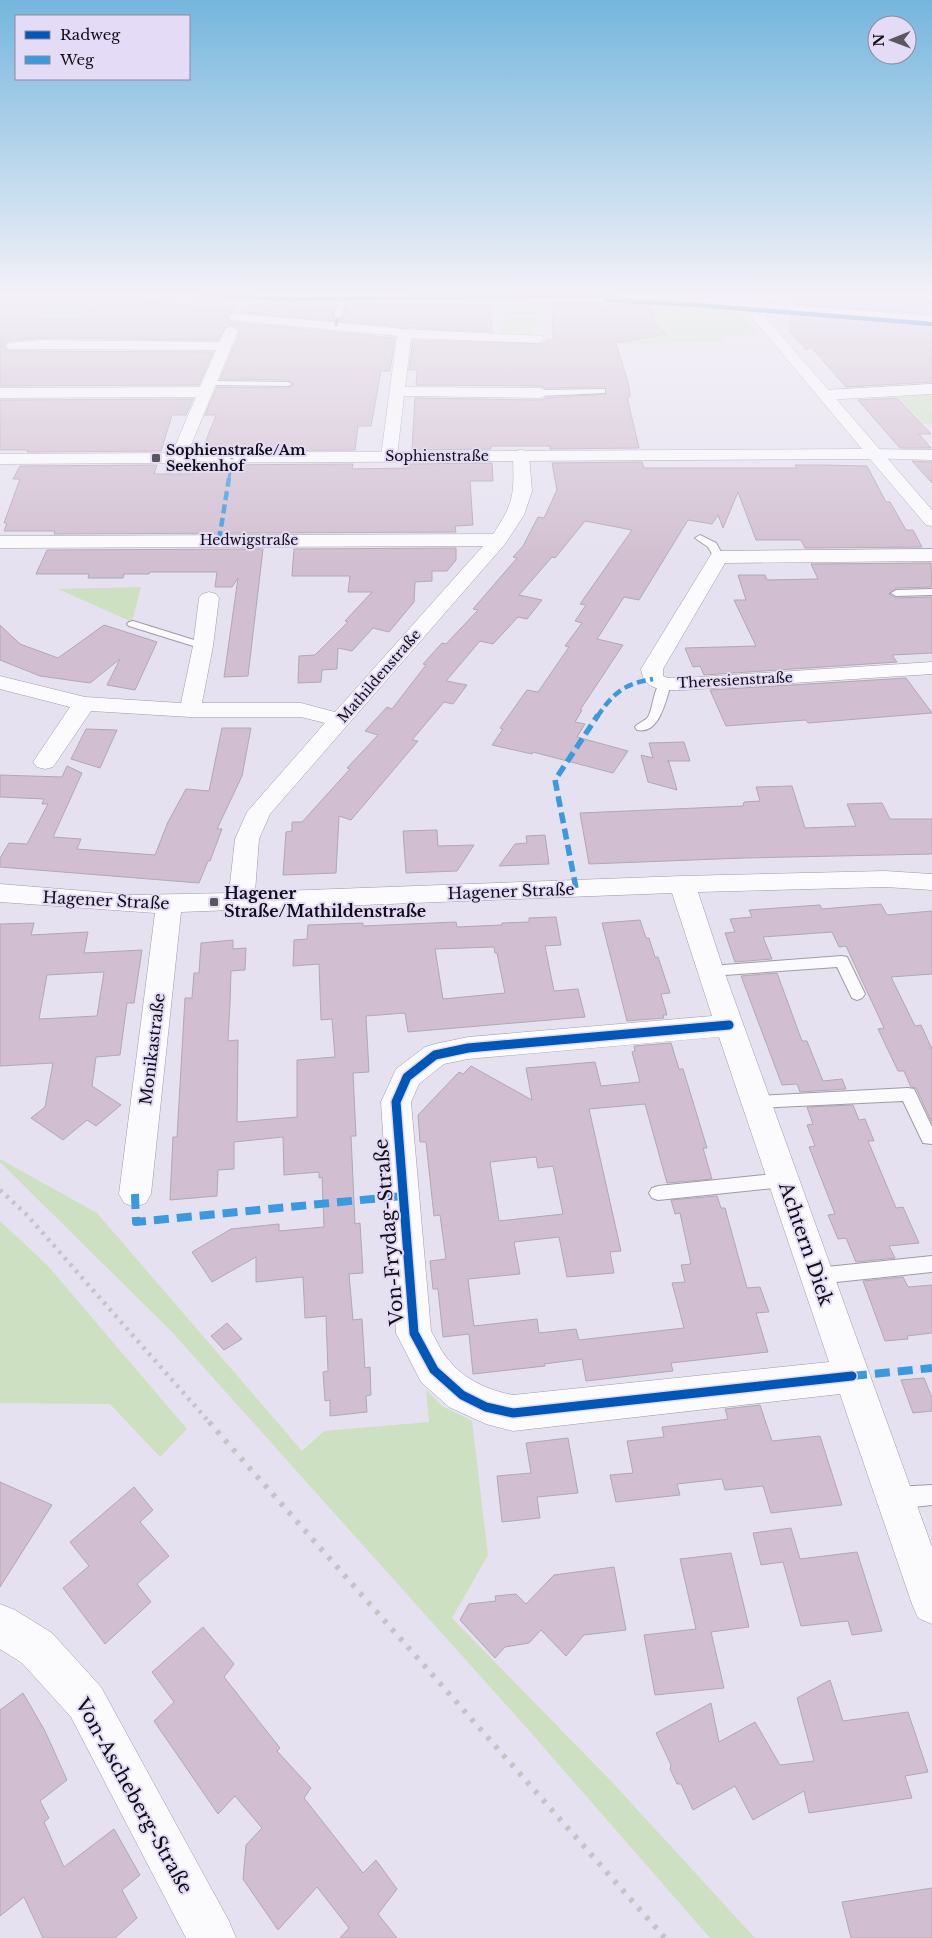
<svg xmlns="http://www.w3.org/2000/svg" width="932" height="1938" font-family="'Libre Baskerville',serif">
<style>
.commercial{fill:#d5d1e3}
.green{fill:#cde0c1}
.building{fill:#d1bed0;stroke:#b0a9b2;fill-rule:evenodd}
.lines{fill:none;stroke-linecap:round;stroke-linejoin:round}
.service-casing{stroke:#9f9ba6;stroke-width:2}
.minor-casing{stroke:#9f9ba6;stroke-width:1}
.tertiary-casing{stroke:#9f9ba6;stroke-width:1}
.secondary-casing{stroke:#9f9ba6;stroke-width:1}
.service{fill:#fbfafd;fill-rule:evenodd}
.minor{fill:#fbfafd;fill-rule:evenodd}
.tertiary{fill:#fbfafd;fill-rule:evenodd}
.secondary{fill:#fbfafd;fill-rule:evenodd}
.rail-far1{stroke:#c5c3c7;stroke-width:4.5;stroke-dasharray:3 5.5;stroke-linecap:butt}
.rail{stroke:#c5c3c7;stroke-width:5.5;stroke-dasharray:4 8;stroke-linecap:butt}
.quiet-far3{stroke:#3a99df;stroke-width:3;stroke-dasharray:7 3;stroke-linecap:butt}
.quiet-far2{stroke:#3a99df;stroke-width:4.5;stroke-dasharray:9 4.5;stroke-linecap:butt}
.quiet-far1{stroke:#3a99df;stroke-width:5.5;stroke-dasharray:11 5.5;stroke-linecap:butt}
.quiet{stroke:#3a99df;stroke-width:8;stroke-dasharray:15 8;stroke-linecap:butt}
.cycleway-far1-casing{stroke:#e4dbf6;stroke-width:6}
.cycleway-casing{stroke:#e4dbf6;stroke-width:12}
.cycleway-far1{stroke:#0057b8;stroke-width:4.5}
.cycleway{stroke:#0057b8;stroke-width:9}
.poi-dot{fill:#5b5762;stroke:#e4dbf6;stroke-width:2}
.labels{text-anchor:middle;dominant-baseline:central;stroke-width:4;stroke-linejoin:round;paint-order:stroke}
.far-poi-label{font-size:14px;font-weight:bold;fill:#100d16;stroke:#e4dbf6;text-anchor:start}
.far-street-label{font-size:14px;fill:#100d16;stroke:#e4dbf6}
.street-label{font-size:16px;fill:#100d16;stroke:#e4dbf6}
.poi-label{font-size:16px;font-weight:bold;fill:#100d16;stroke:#e4dbf6;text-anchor:start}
.near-street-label{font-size:19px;fill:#100d16;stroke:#e4dbf6}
</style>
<rect width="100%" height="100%" fill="#e6e1f0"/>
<path class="commercial" d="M56 295H108L238 303 221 342H138L144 329 32 322Z
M250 303 310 305 467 303 461 334 244 315Z"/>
<path class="green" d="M506 304H543L541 315H505Z
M656 304 739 311 760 335 722 337 725 341 620 345 618 337 622 320 656 322Z
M505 318H537L533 334 500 332Z
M932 392V424H923L896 395Z
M141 587 132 622 58 589Z
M0 1159 97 1213 302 1451 324 1431 429 1422 426 1390 442 1406 472 1421 488 1555 452 1618 611 1781 755 1938H710L525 1726 171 1331 0 1162Z
M0 1221 48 1266 187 1429 160 1457 110 1404 0 1403Z"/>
<path class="building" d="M795 295H932V314L794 304Z
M0 296 54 297 35 319H83L110 297 158 302 155 305 235 311 231 312 227 316 231 322 395 338 390 371H381L371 426H358L355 450 202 451 216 415H205L217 387 288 388 294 385 288 380 220 379 240 332 239 329 232 325 226 326 218 340 42 338 8 341 4 345 8 351 213 352 199 385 0 386Z
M552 303H595L605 307 623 304 650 305 651 312H654V322L666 334 616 343 629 386 630 397H627L639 448 550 449V446H491V449L412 450 415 398 540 400 546 398 606 394 605 387 545 388 540 386 416 385 417 370H409L413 340 542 344 545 343 546 339H553Z
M414 306H490L492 332 404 327 243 312 263 313 265 308 275 307H334L332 317 339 320 344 316 346 307H414Z
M792 315 932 326V382L846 387 811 347 806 350 790 332Z
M897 398 931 434H919L931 448H900L858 400Z
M193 399 186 415H172L161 451 27 452 28 450H0V400Z
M912 461 932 462V483Z
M642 462 644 468H797L795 465H822L867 466 886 502H890L906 530H913L922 547 805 548 801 540H756L738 492 723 528 718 515 712 524 688 520 639 600 624 597 597 639 623 645 580 710H582L575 722 585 724 577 737 628 751 613 773 533 752 532 754 492 745 503 729 500 728 527 690 538 692 569 647 565 646 582 623 575 621 586 605 580 604 632 530 585 521 555 558 552 557 519 595 542 600 527 619 518 617 493 644 480 641 446 681 467 685 453 704 444 702 412 740 418 741 351 820 339 816 336 873 283 875 286 832 292 831V822H302L350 769 347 768 378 735 365 731 387 707 392 709 426 665 423 664 442 643 446 644 478 610 473 609 517 558 513 557 523 546 538 517 544 518 557 490 552 463Z
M492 463 493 481H470L473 525 455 526 456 532 54 534 55 531H4L7 523H4L20 479H13L20 466 157 465 154 474H193L197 465 353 464 352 469 410 468V464Z
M456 548V560L447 571H432V581L415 582 414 602 389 632 373 628 352 651 338 648 337 669 322 670 321 682 298 683 299 656 315 655 348 622 345 621 372 592H348L350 576H292L294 549Z
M263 549 248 676 224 677 238 578 232 587H215L217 572H150L149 574H124L123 578H88L89 574H36L47 550Z
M931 563 932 587 896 588 889 594 896 598 932 597V653L892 655 897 662 704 675 700 666 693 667 685 648 756 646 734 600H746L738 575H765L767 580 818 579 811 564Z
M0 625 20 644 58 658 104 625 157 642 135 690 107 685 120 659 90 683 40 676 0 660Z
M906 678 932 713 808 723 806 720 726 726 710 690Z
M222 728H251L242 776 217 829H222L210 861H208L199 883 0 867V858L9 843 27 844 48 804H42L44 799 0 797V775L62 777 67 766 82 773 53 837 81 839 77 849 155 855 168 822 186 789 209 791Z
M86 729 117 730 100 768 71 759Z
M684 742 690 761H667L669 762 677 790 648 782 641 755 653 758 649 743Z
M792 786 805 828 856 826 847 804 882 803 890 819H932V854L744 858 589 864 580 813 743 806 744 802 760 801 756 787Z
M437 830 438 846 474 845 457 871 406 873 403 831Z
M545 835 549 864 499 866 515 844 527 843 526 836Z
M881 904 887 915 932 911V974L891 977 915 1026 921 1025 932 1049V1123L916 1088 911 1087 904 1071H898L878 1029 884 1028 846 946 839 947 832 932 763 937 772 959 735 962 725 933 735 932 730 919 752 917 749 910 820 905 822 909Z
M556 917 561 945 545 946 554 991 578 989 585 1017 408 1032 405 1013 366 1016 369 1072 353 1073 356 1136H351L355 1224 360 1223 363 1273 349 1274 353 1320 362 1319 365 1368 370 1367 371 1395 366 1396 367 1412 330 1416V1400L325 1401 323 1372 328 1371 326 1316 305 1318 303 1277 256 1282V1257L212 1282 192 1252 231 1229 279 1224V1231L324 1227 322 1177 319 1178V1172L284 1175 283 1137 234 1142V1169L218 1170 217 1196 170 1200 173 1137H177L185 998H192L194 973H199L201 943 233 940V949L246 948 245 970 231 971 230 1003 228 1041 238 1040 237 1122 297 1117V1060L335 1057 332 1019 321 1020 319 964 293 966 294 940 307 939 308 925 363 923V926L456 922 457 927 502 925V923L529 922V918ZM494 947 495 953H497L505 993 443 999 435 949Z
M640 920 646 938H649L655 957H658L670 993 661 994 667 1015H663L664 1018 627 1021 602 923Z
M34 923 31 935 88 932 84 953 142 950 134 1003H127L120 1055 96 1057 92 1086 121 1105 96 1126 87 1120 63 1140 31 1118 45 1107 53 1063 0 1066V924ZM104 972 97 1016 39 1019 47 975Z
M777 973 802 1041H807L823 1081 842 1079 846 1089 800 1092 797 1084 782 1085 741 976Z
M671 1043 679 1069H683L707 1148H703L712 1179 667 1183 645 1104 589 1109 621 1251 610 1252 614 1273 567 1277 559 1237 514 1242 520 1274 468 1279 474 1326 537 1319 539 1333 576 1329 579 1340 684 1328 672 1283 685 1282 681 1265 691 1264 680 1213 675 1214 671 1200 717 1196 721 1208H725L747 1288 760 1287 769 1312 756 1313 768 1352 671 1363 673 1371 586 1381 582 1359 544 1364 545 1366 473 1374 469 1334 443 1337 438 1289H433L430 1261 446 1259 440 1215 434 1216 426 1142H420L418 1115 459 1072 463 1074 471 1066 532 1100 526 1068 595 1062 601 1086 640 1082 632 1052 635 1051 634 1046ZM536 1157 538 1168 553 1166 563 1214 499 1221 490 1162Z
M853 1105 859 1120 865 1119 874 1141H868L896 1208 903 1207 919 1243 889 1246 895 1258 856 1262 846 1238 838 1239 828 1215 835 1214 809 1147 815 1146 807 1125 813 1124 807 1107Z
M903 1277 908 1287 932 1285V1333L907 1336 908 1339 885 1341 863 1281Z
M227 1323 242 1339 224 1350 211 1336Z
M924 1378 932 1398V1411L913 1413 901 1380Z
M760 1405 772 1441 820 1436 842 1505 771 1513 763 1486 725 1490 722 1479 677 1484 680 1495 616 1502 610 1475 633 1473 627 1441 664 1437 662 1427 722 1420 728 1419 725 1409Z
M568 1438 578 1493 537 1497 540 1518 502 1522 497 1476 531 1473 526 1443Z
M0 1482 52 1505 0 1587Z
M134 1487 153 1510 140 1522 169 1556 137 1584 151 1602 105 1644 63 1588 89 1566 70 1542Z
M791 1528 800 1559 857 1552 882 1631 852 1635 848 1621 801 1626 783 1562 761 1565 753 1533Z
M731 1553 749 1627 711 1632 724 1688 655 1695 644 1635 696 1629 680 1559Z
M614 1567 626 1630 584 1635 566 1656 541 1630 529 1643 505 1647 495 1658 460 1620 469 1604 496 1601 495 1596 516 1594 526 1604 554 1575Z
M203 1627 234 1664 224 1677 280 1748 277 1751 311 1788 304 1798 363 1873 376 1860 397 1889 378 1914 397 1938H340L349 1928 317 1887 278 1930 243 1879 246 1845 262 1828 235 1796 218 1814 154 1721 174 1702 152 1672Z
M830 1680 843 1721 908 1712 928 1772 905 1776 912 1798 809 1813 804 1791 753 1820 735 1786 693 1810 681 1784H677L670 1769 671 1765 656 1733 711 1703 719 1742 755 1722 780 1765 814 1761 797 1698Z
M23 1693 45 1731 67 1780 40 1801 49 1818 44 1822 64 1867 114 1829 140 1875 122 1890 137 1918 115 1938H43L24 1897 0 1916V1710Z
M932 1888V1938H851L842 1902Z"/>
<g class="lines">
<g class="service-casing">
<path id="service" d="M339 296 346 298 342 316 338 318 334 316Z
M207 381 288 382 292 384 288 386 210 385H207Z
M602 389H605V393L540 396 536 393 540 390Z
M700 535 716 543 724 557 723 559H715L708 547 695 538Z
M932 589V595L896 596 891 593 896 590Z
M133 621 207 644 209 646 203 649 129 626 127 624 129 622Z
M665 680 671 684C666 699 660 735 637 730L635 727C638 723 645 721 648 717 654 707 653 684 665 680Z
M842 956 847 957 849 961 865 994 862 998 857 1000 852 998 837 967 710 976 705 975 702 971 705 967 710 966Z
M908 1088 914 1089 932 1127V1144L923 1143 903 1101 756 1108 750 1107 748 1102 750 1097 756 1096Z
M784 1173 790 1175 793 1180 790 1185 784 1187 658 1200 652 1198 649 1193 652 1188 658 1186Z
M932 1256V1272L817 1284 810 1282 808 1276 810 1270 817 1268Z
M932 1485V1505L895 1509 888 1505 884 1498 888 1491 895 1487Z"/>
</g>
<g class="minor-casing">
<path id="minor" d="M236 313 404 329 542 336 544 339 542 342 537 343 411 338 405 387 540 388 545 390 548 393 545 396 540 398 404 396 397 456 395 460H383L381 456 397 336 231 320 229 317 231 314Z
M231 327 238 331 184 462H172L170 458 196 397 0 398V388L200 387 216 350 8 349 6 346 8 343 42 340 219 342 226 328Z
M932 384V394L825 400 820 398 817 395 820 392 825 390Z
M874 449 932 450V460L868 458 866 454 868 450Z
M521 450 527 451 529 455 532 491 524 515 505 544 270 814 259 839 255 892 682 876 885 871 932 874V890L885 887 698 892 724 971 932 1547V1624L918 1618 912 1604 840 1394 513 1431 486 1424 449 1407 421 1382 396 1333 381 1102 396 1069 425 1047 435 1044 468 1037 712 1016 672 893 181 912 151 1194 146 1203 135 1207 124 1203 119 1194 155 913 0 902V884L134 895 229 893 235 839 247 812 325 723 301 717H190L91 711 53 767 45 769 37 767 33 762 70 707 0 689V676L85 697 181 703 193 646 199 598 202 594 209 592 216 594 219 598 213 646 202 703H301L335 712 483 546 0 548V536L493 534C515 502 514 493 513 455L515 451ZM719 1037 829 1362 513 1395C487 1390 463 1379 447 1358 440 1350 436 1339 431 1331L411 1102 419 1084 444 1064 468 1059Z
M932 549V561L725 563 663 669V676L668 678H684L932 662V674L684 690C665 690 644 692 641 669L712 553 719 551Z
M0 1604 15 1610 52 1633 101 1687 229 1921 236 1938H186L71 1717 22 1663 0 1649Z"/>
</g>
<g class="tertiary-casing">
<path id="tertiary" d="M760 303 767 307 766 317 769 321 932 510V526L926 525 870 459 0 464V454L862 449 754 320 752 317 753 307Z"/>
</g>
<g class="secondary-casing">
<path id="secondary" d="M191 295H675L709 297 708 295H728L760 303 932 316V324L760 311 738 305 733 307 628 299 622 295 615 299 571 301 292 303 198 299Z"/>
</g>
<use href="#service" class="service"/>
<use href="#minor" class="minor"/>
<use href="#tertiary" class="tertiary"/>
<use href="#secondary" class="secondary"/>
<path class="rail-far1" d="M0 1190 26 1214 210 1423"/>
<path class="rail" d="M209 1422 665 1938"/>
<path class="quiet-far3" d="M336 326 338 316
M229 479 232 458"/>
<path class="quiet-far2" d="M219 540 229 478
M597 717C614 692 624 684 653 679"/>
<path class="quiet-far1" d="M576 888 555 780 598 715"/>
<path class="quiet" d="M135 1194 136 1222 402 1196
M852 1376 932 1368"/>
<g class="cycleway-far1-casing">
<path id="cycleway-far1" d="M198 295 292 299 615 295
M606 300 697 305 932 324"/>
</g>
<g class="cycleway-casing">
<path id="cycleway" d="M729 1025 468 1048 435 1055 407 1077 396 1102 414 1333 434 1370 462 1395 486 1407 513 1413 852 1376"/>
</g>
<use href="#cycleway-far1" class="cycleway-far1"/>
<use href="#cycleway" class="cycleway"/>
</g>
<linearGradient id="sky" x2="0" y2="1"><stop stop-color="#75b6dd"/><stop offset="0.52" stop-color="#f4f2f8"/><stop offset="1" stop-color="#f4f2f8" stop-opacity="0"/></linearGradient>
<rect width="932" height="566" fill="url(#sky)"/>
<g class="poi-dot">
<rect x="151" y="453" width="10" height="10" rx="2.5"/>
<rect x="209" y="897" width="10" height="10" rx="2.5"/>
</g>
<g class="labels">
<g class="far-poi-label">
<text x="166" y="450">Sophienstraße/Am<tspan x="166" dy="16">Seekenhof</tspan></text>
</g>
<g class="far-street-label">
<text x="437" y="456">Sophienstraße</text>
<text x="249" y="540">Hedwigstraße</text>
<text transform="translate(379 676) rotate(-49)">Mathildenstraße</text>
<text transform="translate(735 680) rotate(-3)">Theresienstraße</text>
</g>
<g class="street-label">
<text transform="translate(511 891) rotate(-2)">Hagener Straße</text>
<text transform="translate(106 900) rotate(3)">Hagener Straße</text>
<text transform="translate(152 1049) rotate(-83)">Monikastraße</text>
</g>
<g class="poi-label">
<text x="224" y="893">Hagener<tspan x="224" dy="18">Straße/Mathildenstraße</tspan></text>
</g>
<g class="near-street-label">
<text transform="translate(389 1232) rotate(-95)">Von-Frydag-Straße</text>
<text transform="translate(806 1244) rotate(71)">Achtern Diek</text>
<text transform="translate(134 1796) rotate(61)">Von-Ascheberg-Straße</text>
</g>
</g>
<rect x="15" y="15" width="175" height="65" fill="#e4dbf6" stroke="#8f899c"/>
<rect x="25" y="31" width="25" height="8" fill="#0057b8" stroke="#8f899c"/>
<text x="60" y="40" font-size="15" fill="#100d16">Radweg</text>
<rect x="25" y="56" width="25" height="8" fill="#3a99df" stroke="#8f899c"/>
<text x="60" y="65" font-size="15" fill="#100d16">Weg</text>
<g transform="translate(892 40) rotate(269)"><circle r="24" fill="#e4dbf6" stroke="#8f899c"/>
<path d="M0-4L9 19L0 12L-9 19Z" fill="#5b5762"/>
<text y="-8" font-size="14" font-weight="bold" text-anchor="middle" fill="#100d16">N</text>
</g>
</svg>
